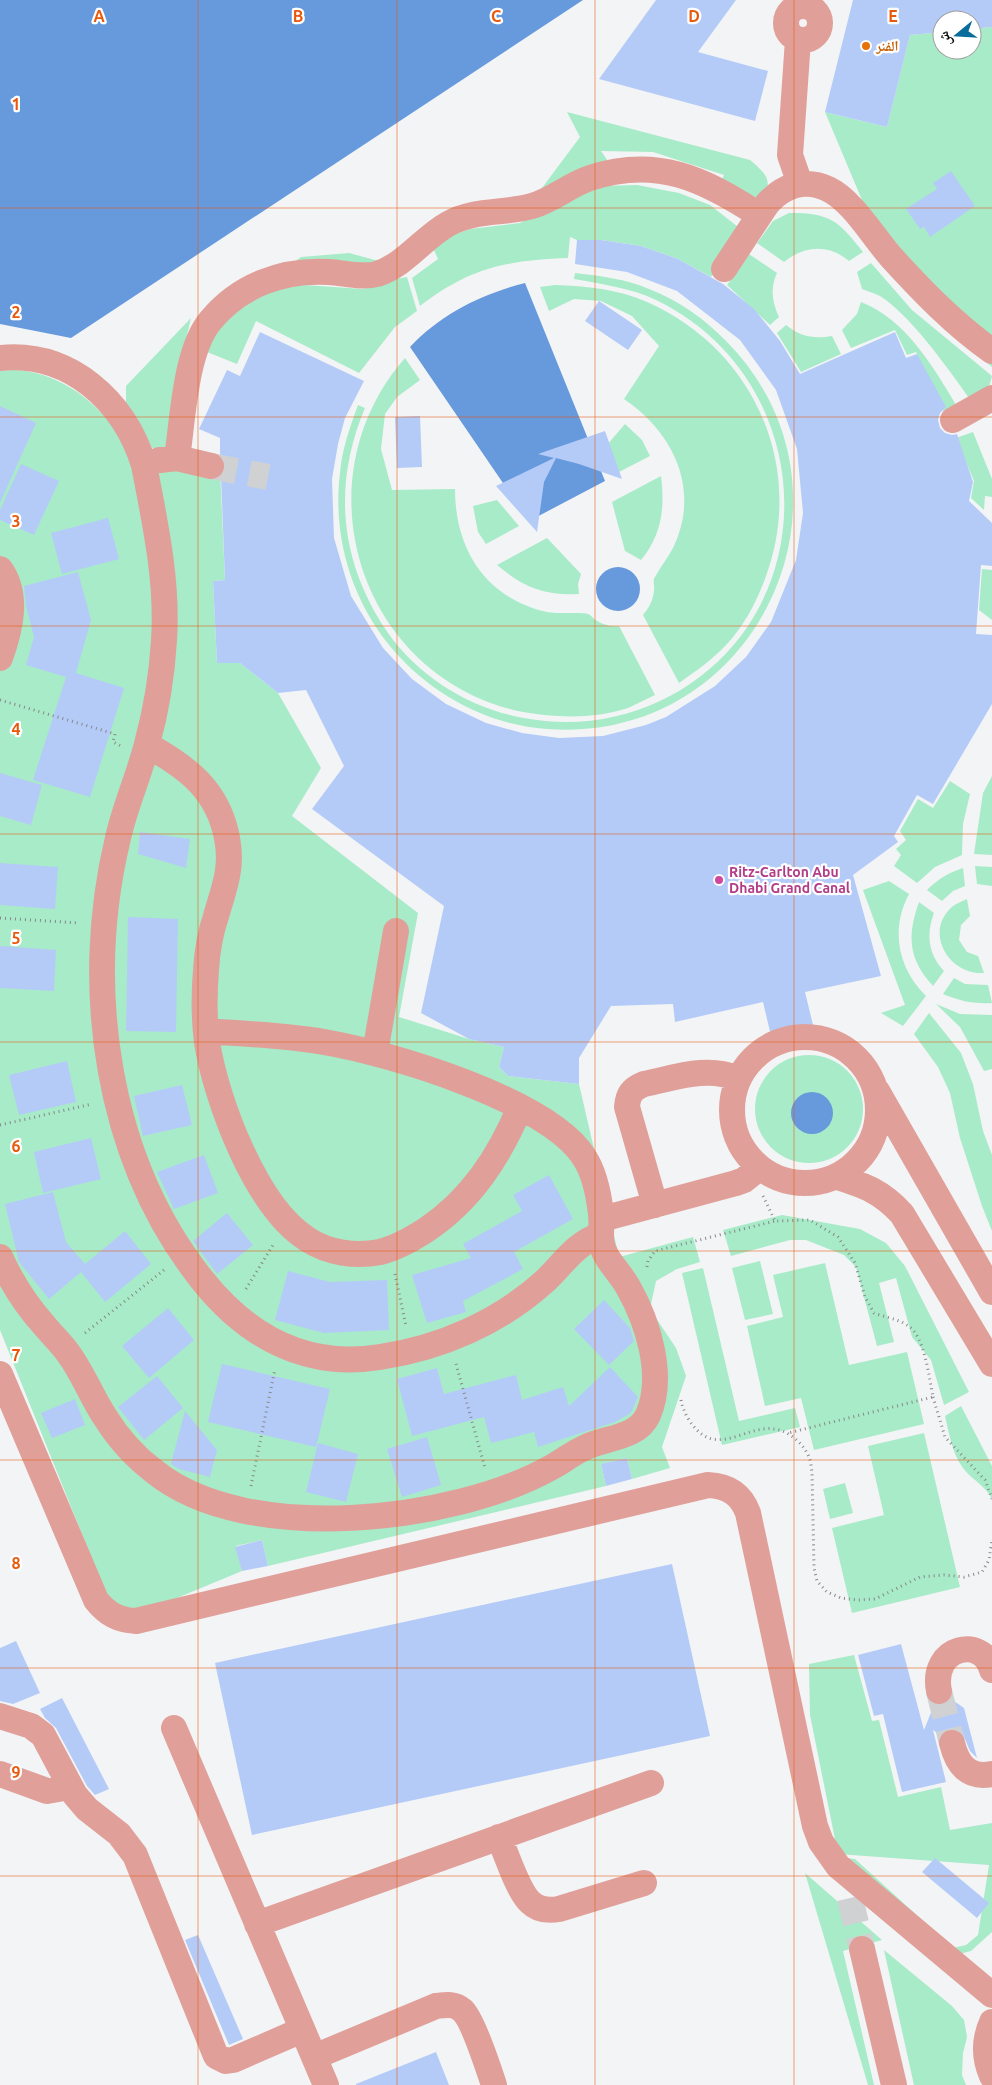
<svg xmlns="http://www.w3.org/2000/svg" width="992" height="2085" font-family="Ubuntu,'Noto Naskh Arabic',sans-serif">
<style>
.green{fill:#a8ebc8}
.water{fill:#679add}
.building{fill:#b4cbf8}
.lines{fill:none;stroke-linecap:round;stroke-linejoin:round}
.minor-tunnel{stroke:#d0d1d3;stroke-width:26;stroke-dasharray:26 13;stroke-linecap:butt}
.path{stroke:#87888a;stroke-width:3;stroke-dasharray:1 4;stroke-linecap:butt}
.minor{stroke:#e0a099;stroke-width:26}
.grid{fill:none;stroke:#e8590c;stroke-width:1;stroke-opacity:0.55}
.food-dot{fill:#e8710a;stroke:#fff;stroke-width:2}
.hotel-dot{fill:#d1479c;stroke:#fff;stroke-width:2}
.labels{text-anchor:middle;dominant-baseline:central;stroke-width:4.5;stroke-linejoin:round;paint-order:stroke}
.food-label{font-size:14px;font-weight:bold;fill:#c56008;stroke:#fff;text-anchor:start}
.hotel-label{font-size:14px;font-weight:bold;fill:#b23c85;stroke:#fff;text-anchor:start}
.grid-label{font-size:16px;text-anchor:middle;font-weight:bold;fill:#e8590c;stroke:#fff;stroke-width:4.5;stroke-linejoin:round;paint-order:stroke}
</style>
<rect width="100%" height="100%" fill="#f3f4f6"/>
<path class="green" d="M992 27V367L953 335 867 212 825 112 887 127 910 35 942 32V50H972V29Z
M567 112 750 160C768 175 773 181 762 203L717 192 724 175 653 152 601 151 614 170 539 192 580 137Z
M637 185 679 193 710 205 742 230 711 277 678 259 641 246 601 240H577L570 237 568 258C507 260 469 268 420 306L412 278 438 259 433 248 450 236 470 229 520 223 601 186Z
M789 213C830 213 838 220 863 252L849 261C829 244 805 245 784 262L757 243 773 221Z
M349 253 375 260 385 266 275 276 301 257Z
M749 254 777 273C770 288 772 302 779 317L770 325 727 285Z
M871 263 912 310 992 376 988 390 969 398C947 367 911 316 880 296 874 293 867 291 862 289L857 272Z
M575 273C601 276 626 279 649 289 678 300 705 319 726 341 875 491 759 745 547 729 489 725 434 696 395 652 352 603 332 537 340 473 342 449 350 427 358 405L365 408C332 486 340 563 388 633 419 677 471 709 524 718 571 727 618 721 662 700 830 618 822 380 656 300 631 288 602 284 574 279Z
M407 277 417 311 395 327 359 373 256 321 237 364 202 350 233 309 282 287 305 285 363 289 389 280Z
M555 285C586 286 618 289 647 302 754 349 806 467 766 576 757 601 744 626 726 645 712 660 696 671 679 683L643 615C649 608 653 600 654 591 655 586 652 581 655 577 660 567 668 558 673 548 701 490 674 433 624 399L659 346 632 316 601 301 574 299 549 311 540 287Z
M861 302C905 319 933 366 956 405L943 411 916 352 907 355 895 330 851 348 842 330 857 314Z
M191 318 176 383 171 448 153 449 126 418V386Z
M786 325C801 337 814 339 832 336L841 354 801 372 777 333Z
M405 358 420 380 397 397 385 414 381 449 392 490 455 489C455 550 486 598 547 612 556 614 586 612 588 614 591 615 592 617 594 619 601 624 610 627 619 626L655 695C646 699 637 704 628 708 595 719 556 718 523 712 360 679 297 481 405 358Z
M0 371C32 366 68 382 91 403 111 420 127 444 144 465L220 468 225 580 213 581 217 663H240L278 693 321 768 292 816 418 913 399 1017 469 1039 504 1047 499 1067 508 1076 579 1084 619 1257 693 1237 700 1262 677 1269 656 1281 650 1309 676 1348 686 1376 662 1447 670 1468 632 1479 627 1458 601 1464 606 1486 268 1566 262 1540 236 1546 242 1571 136 1615 110 1604 0 1330Z
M625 424 642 440 650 456 617 473 607 445Z
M973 432 992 479V497L985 496 984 510 971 498 974 481 956 438Z
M661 476C665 507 662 535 641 560L625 551 612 502Z
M497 500 519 526 486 544 478 532 473 506Z
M547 538 581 574 578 584 579 594C545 596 523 587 497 565Z
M982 569 992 570V620L979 610Z
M992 776V855L974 854 983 793Z
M950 781 970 794 963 824 962 855 935 867 917 883 894 866 901 855 896 849 906 840 900 831 918 799 933 808Z
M975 866 992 867V886L977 884Z
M963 868 965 886 953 891 942 901 927 890C938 879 948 873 963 868Z
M889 881 909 894C890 930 898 968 926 996L903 1026 881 1013 905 1005 863 890Z
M967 899 970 916 961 925 959 940 967 952 978 956 984 973C948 975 923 931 953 906 957 903 963 901 967 899Z
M919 902 934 913C926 934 928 954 944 971L933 986C908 959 907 936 919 902Z
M954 978 965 984 988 985 992 1003C973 1004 960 1001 943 994Z
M936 1004 960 1014 992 1015V1069L984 1071 960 1027Z
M929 1013 961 1053 973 1084 983 1131 992 1155V1231L982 1206 960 1138 950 1093 938 1067 914 1034Z
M755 1109a54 54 0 1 1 108 0a54 54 0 1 1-108 0Z
M782 1215 860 1229 886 1243 905 1266 969 1392 944 1405 931 1360 912 1337 896 1278 879 1283 894 1342 877 1346 856 1267 844 1255 806 1240H790L731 1256 723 1230Z
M760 1261 773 1314 745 1320 732 1268Z
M825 1263 849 1365 907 1352 924 1424 814 1450 801 1398 765 1406 747 1326 783 1317 773 1275Z
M703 1268 739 1421 795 1408 800 1427 722 1445 682 1273Z
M961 1406 992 1466V1499C986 1486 971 1479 963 1468 952 1453 949 1433 945 1416Z
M924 1433 960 1587 852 1613 832 1528 884 1515 868 1446Z
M845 1483 853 1513 830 1519 823 1489Z
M854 1655 872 1721 879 1720 898 1797 941 1787 950 1830 992 1823V1932L971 1951 952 1956 836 1857 855 1859 953 1948 966 1945 978 1935 989 1865 838 1854 810 1715 809 1664Z
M805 1873 882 1940 843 1951 874 2085H868Z
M884 1950 952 2006 964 2020 967 2037 963 2053 962 2075 966 2085H914Z"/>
<path class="water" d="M0 0H583L71 338 0 324Z
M525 283 605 481 529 521 410 347C442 313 482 294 525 283Z
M596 589a22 22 0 1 1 44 0a22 22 0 1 1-44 0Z
M791 1113a21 21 0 1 1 42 0a21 21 0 1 1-42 0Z"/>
<path class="building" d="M656 0H736L698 52 768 71 755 121 599 79Z
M853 0H992V27L972 29V20H942V32L910 35 887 127 825 112Z
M951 171 975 206 930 237 924 227 920 229 906 209 937 189 933 183Z
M577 240H601L641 246 678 259 723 284 754 309 780 341 800 374 895 332 906 358 917 354 946 407 940 413 938 420 940 428 945 433 952 435 957 434 973 482 969 501 992 523V566L981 565 976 634 992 635V704L933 804 917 795 894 836 898 842 853 875 881 976 805 992 814 1029 772 1040 763 1002 675 1022 673 1004 611 1006 579 1058V1084L508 1076 499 1067 504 1047 469 1039 421 1013 444 906 312 809 344 766 306 690 278 693 240 663H217L213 581 225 580 221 477 225 470V462L220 454V438L199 429 227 370 240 376 260 332 364 381 345 418 338 444 332 479 334 538 351 596 383 648 412 679 446 704 486 723 522 733 559 738 603 736 646 725 666 717 715 686 746 657 771 622 796 560 803 513 797 449 776 390 740 340 677 291 627 272 575 264Z
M599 301 642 330 628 350 585 321Z
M0 406 36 423 0 503Z
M420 416 422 467 397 468 395 417Z
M605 431 622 479 579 464 556 458 544 482 537 532 496 486 554 458 538 454Z
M21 464 59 481 34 535 0 520V510Z
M108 518 119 559 62 574 51 533Z
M78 572 91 620 76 673 124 688 90 797 33 780 66 677 26 665 34 637 26 606 24 586Z
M0 773 42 785 31 825 0 816Z
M140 832 190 839 186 868 138 854Z
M0 863 58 867 55 909 0 905Z
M128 917 178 919 176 1032 126 1031Z
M0 946 56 950 54 991 0 988Z
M67 1061 76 1102 19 1115 9 1075Z
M182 1085 192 1125 143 1136 134 1096Z
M91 1138 101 1179 43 1193 34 1152Z
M204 1155 218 1193 174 1209 157 1172Z
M549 1175 573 1219 514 1252 523 1269 463 1301 466 1312 427 1323 412 1275 471 1258 463 1244 522 1211 513 1195Z
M53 1192 66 1242 85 1264 125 1231 151 1264 105 1302 81 1272 49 1299 19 1262 5 1204Z
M227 1213 253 1245 217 1274 193 1241Z
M288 1271 330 1282 387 1280 389 1330 324 1333 275 1320Z
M604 1300 630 1328 634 1341 609 1365 574 1329Z
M168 1308 194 1340 149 1378 122 1346Z
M222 1364 330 1389 316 1447 208 1422Z
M610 1367 638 1397 631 1413 615 1422 538 1447 534 1432 491 1443 484 1417 412 1436 397 1379 437 1368 444 1394 516 1375 522 1400 563 1387 569 1406Z
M157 1376 183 1408 144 1440 118 1407Z
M75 1399 85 1425 52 1438 41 1413Z
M185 1411 217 1450 210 1477 179 1469 171 1464Z
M427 1437 441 1485 402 1497 387 1449Z
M318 1443 358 1454 346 1502 306 1492Z
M627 1458 632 1479 606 1486 601 1464Z
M262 1540 268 1566 242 1571 235 1547Z
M672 1564 710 1736 252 1835 215 1663Z
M16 1641 40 1693 13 1704 0 1701V1648Z
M901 1644 924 1730 934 1705 940 1706 947 1704 951 1699 964 1708 977 1758 970 1751 962 1732 955 1728 948 1729 940 1735 933 1730 946 1782 902 1792 883 1714 874 1716 858 1655Z
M62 1698 109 1789 95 1795 87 1786 56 1728 45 1718 40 1709Z
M935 1858 989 1903 977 1918 922 1872Z
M198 1935 243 2039 229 2045 185 1940Z
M436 2052 449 2085H356V2084Z"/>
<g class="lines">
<path class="minor-tunnel" d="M211 466 268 477
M939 1691 952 1743
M850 1898 862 1949"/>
<path class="path" d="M0 700 115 734 113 742 121 746
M0 918 79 923
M0 1125 92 1104
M763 1196 775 1221 810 1220 838 1237 855 1263 865 1297 874 1313C884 1317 898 1319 907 1325 925 1335 929 1378 933 1397L788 1433
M647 1267 648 1261 655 1251 775 1221
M395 1274 406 1326
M246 1289 273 1245
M85 1333 164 1270
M456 1364 485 1468
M933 1397 945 1437 985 1480 992 1499
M681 1400C683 1411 689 1422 697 1430 720 1454 748 1425 774 1429 788 1430 804 1444 809 1457 811 1461 811 1467 812 1472L814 1568 817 1581 827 1592 841 1598 858 1600 875 1599 920 1577 944 1575 964 1577 982 1572 989 1560 992 1540
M251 1486 275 1369"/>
<path class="minor" d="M786 23a17 17 0 1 1 34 0a17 17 0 1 1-34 0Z
M798 40 790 155 800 184
M724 269 767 204C783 186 805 178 828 189 852 200 874 238 892 258 923 292 955 325 992 351
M0 358C70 351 124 401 144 465 155 523 168 581 164 640 162 675 156 711 147 744 139 776 125 806 118 838 82 987 106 1160 203 1281 248 1337 307 1369 380 1357 441 1348 500 1322 545 1281 563 1264 576 1243 600 1235
M953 420 992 398
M177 458C183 419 185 350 211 320 240 285 284 269 329 272 345 273 361 278 377 274 405 265 423 238 448 224 474 209 504 214 532 206 553 200 569 185 590 178 657 156 704 179 759 215
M160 460 177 458 211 466
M0 569C19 595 10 630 0 658
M147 745C187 767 218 790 227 838 233 868 224 888 216 916 210 934 207 952 206 970 204 994 204 1019 207 1042 216 1100 256 1207 307 1239 328 1253 356 1257 380 1252 397 1248 412 1239 426 1230 471 1200 499 1157 520 1107
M732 1110a73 73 0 1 1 146 0a73 73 0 1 1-146 0Z
M375 1053 396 931
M877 1091 992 1292
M837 1177C865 1186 881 1191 902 1214L992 1364
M655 1205 627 1107C628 1094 632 1089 644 1084 674 1078 708 1065 738 1079
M602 1219 736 1183 744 1180 759 1168
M0 1257C11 1281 26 1305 44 1325 52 1335 61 1343 68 1353 83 1373 91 1396 105 1417 118 1438 135 1457 155 1472 247 1546 455 1522 552 1467 563 1461 573 1453 584 1448 605 1437 637 1439 648 1415 665 1376 648 1322 628 1287 622 1276 613 1267 607 1257 597 1240 603 1231 601 1214 599 1196 594 1172 584 1157 548 1100 389 1053 324 1042 285 1035 245 1034 206 1031
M0 1374 96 1600C107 1614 118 1620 136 1621L708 1485C728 1486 741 1494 748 1513L815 1826 821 1842 838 1866 992 1995
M939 1691C930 1646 983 1635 992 1670
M0 1716 31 1726 43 1735 75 1795 87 1809 119 1834 135 1855 216 2056 226 2061 233 2060 302 2030
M174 1728 326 2085
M952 1743C957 1764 968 1779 992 1774
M0 1774 47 1791 70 1787
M499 1837C506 1853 518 1891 530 1902 538 1910 548 1911 559 1909L644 1883
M257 1924 651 1783
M862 1949 894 2085
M992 2022C984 2040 984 2058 992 2076
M314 2057 436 2006C445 2005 454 2003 462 2010 472 2018 489 2070 494 2085"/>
</g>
<path class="grid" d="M198 0V2085M397 0V2085M595 0V2085M794 0V2085M0 208H992M0 417H992M0 626H992M0 834H992M0 1042H992M0 1251H992M0 1460H992M0 1668H992M0 1876H992"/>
<circle class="food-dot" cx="866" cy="46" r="5"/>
<circle class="hotel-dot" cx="719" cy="880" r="5"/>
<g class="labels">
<g class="food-label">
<text x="876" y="46">الفنر</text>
</g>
<g class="hotel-label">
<text x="729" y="872">Ritz-Carlton Abu<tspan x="729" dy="16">Dhabi Grand Canal</tspan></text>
</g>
</g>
<g class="grid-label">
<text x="99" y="22">A</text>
<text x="298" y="22">B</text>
<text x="496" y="22">C</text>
<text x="694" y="22">D</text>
<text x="893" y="22">E</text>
<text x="16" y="110">1</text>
<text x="16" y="318">2</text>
<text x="16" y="527">3</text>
<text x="16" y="735">4</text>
<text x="16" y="944">5</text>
<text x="16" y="1152">6</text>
<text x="16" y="1361">7</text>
<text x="16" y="1569">8</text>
<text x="16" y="1778">9</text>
</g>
<g transform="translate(957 35) rotate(252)"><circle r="24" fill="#ffffff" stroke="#9e9e9e"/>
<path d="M0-4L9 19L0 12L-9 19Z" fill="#096c9a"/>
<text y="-8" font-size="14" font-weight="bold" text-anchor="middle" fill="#0c0d0d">ش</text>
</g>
</svg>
